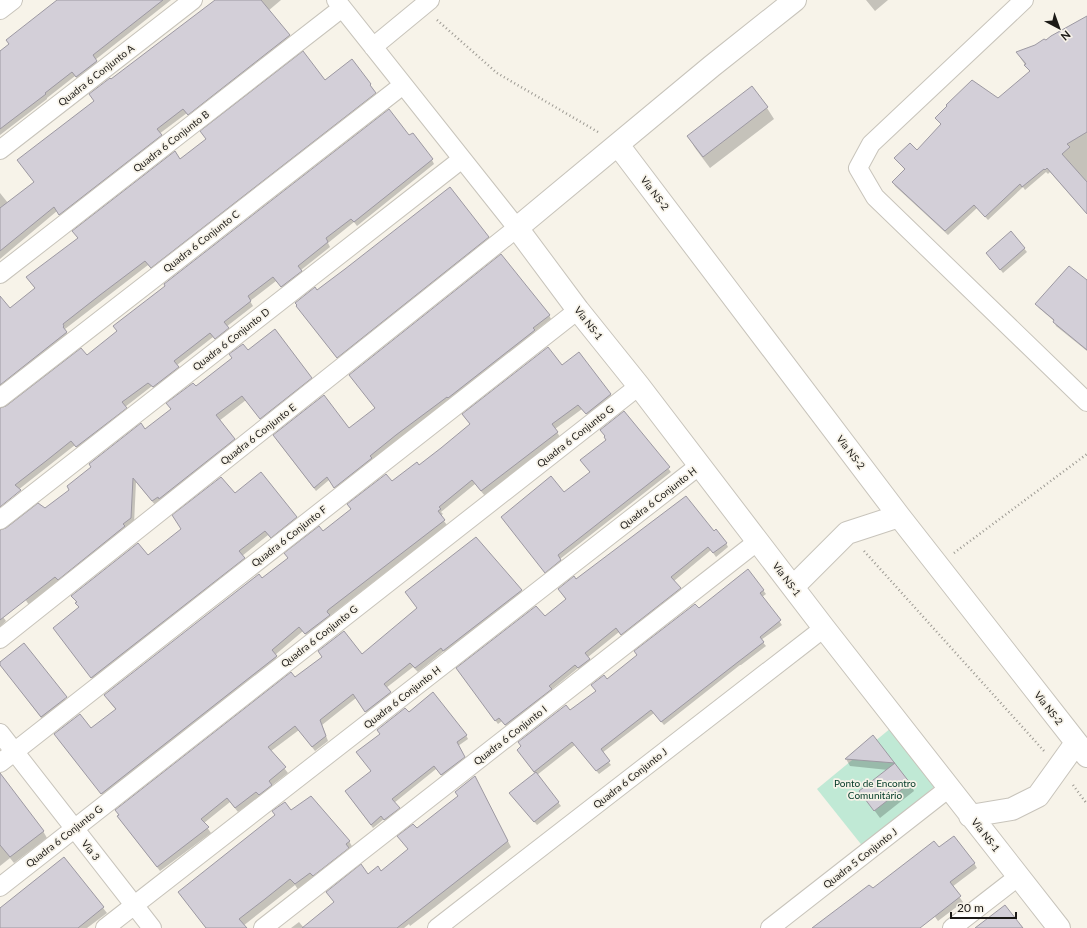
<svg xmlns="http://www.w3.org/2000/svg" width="1087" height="928" font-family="Lato,sans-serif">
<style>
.green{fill:#c0e9d5}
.shadow{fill:#0003}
.building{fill:#d3cfd8;stroke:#9d99a2}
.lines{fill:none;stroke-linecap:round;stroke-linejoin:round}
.street-casing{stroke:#c8c4bb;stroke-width:20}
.primary-casing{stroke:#c8c4bb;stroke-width:24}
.path{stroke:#9b9891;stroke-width:2.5;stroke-dasharray:1 3;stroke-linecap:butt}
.street{stroke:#fff;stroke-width:18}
.primary{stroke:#fff;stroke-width:22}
.labels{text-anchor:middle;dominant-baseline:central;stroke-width:3.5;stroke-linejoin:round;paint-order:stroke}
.street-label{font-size:10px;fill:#1c1a17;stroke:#f7f3e9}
.park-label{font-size:10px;fill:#003825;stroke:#f7f3e9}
</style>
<rect width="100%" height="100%" fill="#f7f3e9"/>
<path class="green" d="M891 728 936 785 864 848 817 789Z"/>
<path class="shadow" d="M58 0H171L95 60 99 66 79 81 75 76 47 98V99L0 135V53Z
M217 0H281L268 11 292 40 191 119 187 113 159 134 163 140 62 219 57 211 0 259V193L8 203 34 182 111 81Z
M866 0H888L875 11Z
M1087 17V214L1050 172 1048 174 1046 172 1025 190 1023 187 988 220 977 208 948 235 895 186 893 182 905 170 895 158 917 151 942 125 936 118 998 99 1030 72 1017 53 1046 42Z
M352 61 370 85 378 98 154 272 148 265 65 329 69 337 0 391V299L10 309 36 289 30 282 78 239 76 236 180 160 325 81Z
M767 108 774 119 710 168 695 148 688 136Z
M409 137 432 160 434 164 357 226 354 222 328 243 330 247 301 270 304 276 285 291 276 281 250 301 253 306 226 327 231 333 218 343 213 337 177 365 181 372 156 391 152 386 125 407 129 413 79 451 75 445 18 490 19 492 0 506V409L87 356Z
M1011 232 1027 252 1003 273 987 253Z
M488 237 491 242 340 362 297 306 317 291Z
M1087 281V351L1056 326 1054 321 1039 308 1037 305Z
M549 315 551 319 534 332 536 335 398 439 372 460 373 462 337 491 329 480 316 491 276 439 349 429 376 409Z
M248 352 311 378 314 384 264 424 246 400 219 421 237 445 156 506 136 482 134 524 29 605 0 561V539L45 510 172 410 168 404Z
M562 366 610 393 614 400 590 418 582 409 555 429 560 437 485 496 475 484 441 512 443 514 440 516 447 525 331 615 329 617 332 621 309 639 303 631 275 655 279 662 105 798 58 739 91 730 116 710 108 700 351 510 348 505 392 483 419 466 471 425 463 415Z
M624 412 671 472 560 559 563 564 548 576 505 521 564 494 591 473 607 440Z
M235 494 296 518 298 522 274 542 268 535 242 556 247 563 95 682 57 633 79 608 75 600 147 557Z
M713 532 726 543 728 547 716 557 711 550 674 581 682 593 624 638 619 632 588 657 592 663 581 672 578 668 551 690 553 694 508 729 502 721 498 724 460 673 545 618 566 600 559 589 576 580Z
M475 538 524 595 447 655 444 651 418 672 413 667 386 688 393 697 369 716 356 698 322 725 328 741 315 751 299 730 271 751 288 773 271 786 274 790 262 799 260 796 238 812 230 802 204 823 211 833 160 871 121 821 295 679 362 656 418 608Z
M750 573 766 594 762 597 782 625 761 640 766 646 741 665H740L664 725 654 713 602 753 611 765 599 774 575 745 537 775 561 806 537 825 510 793 535 774 520 753 570 711 597 692 607 681 698 610Z
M0 613 6 621 0 627Z
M24 645 69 704 45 723 0 664Z
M409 714 466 735 468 739 458 746 466 761 444 778 436 769 394 803 401 812 387 823 384 819 373 828 348 795 372 772Z
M873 736 910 783 914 791 880 818 860 791 888 770 850 766 846 759Z
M477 783 511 847 435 907 410 926 409 924 404 928H291L299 922 304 928 335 903 327 892 368 875 381 872 409 850 399 836 417 829Z
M0 786 43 831 47 838 14 863 10 858 0 866Z
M291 812 349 841 353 848 299 891 295 885 243 926 244 928H206L179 893Z
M939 849 974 863 977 868 952 887 963 902 938 921 933 914 914 928H821L873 889Z
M64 858 107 913 87 928H37Z"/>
<path class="building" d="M57 0H163L93 55 97 61 76 77 72 72 45 93 46 94 0 129V51L9 44 6 40Z
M215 0H261L290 35 188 115 183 109 157 129 162 135 59 215 54 207 0 251V208L34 182 17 160 94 101 89 94 110 78 111 79Z
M1087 16V132L1067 144 1070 147 1062 154 1087 182V214L1047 168 1045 170 1044 169 1022 187 1020 184 985 217 974 205 945 231 892 182 905 169 894 158 910 143 917 150 941 124 935 118 947 106 946 105 972 80 998 98 1030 71 1024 65 1026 64 1016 52 1035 45 1044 39 1046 40 1051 36Z
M303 51 325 80 352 59 371 84 370 85 376 93 151 268 145 261 100 295 63 324 64 326 63 327 67 332 0 385V296L10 308 35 288 26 277 78 238 72 231 175 151 180 159 206 139 200 131Z
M752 86 768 107 703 157 687 136Z
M389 109 409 135 413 133 433 159 354 222 351 219 326 238 328 242 298 266 302 271 281 287 273 277 248 296 251 301 224 322 229 328 215 339 210 333 174 361 179 367 153 387 148 383 122 402 127 408 76 447 71 441 46 461 15 485 21 490 0 507V408L6 406 81 348 87 355 117 331 113 326 165 286 164 284Z
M450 187 489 237 337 358 296 306 297 305 295 303 315 287 317 290 345 269Z
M1011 231 1025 248 1000 270 986 253Z
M501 254 550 315 533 328 535 330 448 398 447 397 396 435 370 456 372 458 334 488 327 477 314 488 273 435 324 395 349 428 375 408 349 375Z
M1069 266 1087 280V350L1053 322 1054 320 1035 304Z
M275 329 312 378 260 419 242 396 216 415 235 439 159 499 158 497 152 501 133 478 131 518 123 524 125 526 58 580 55 577 0 620V530L6 528 38 503 45 508 69 490 67 486 91 467 89 464 141 423 145 429 171 409 166 403 193 383 196 386 232 358 229 354 243 344 248 350Z
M548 347 562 365 579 352 611 394 586 414 578 405 552 424 558 432 481 491 472 480 439 507 441 509 438 511 445 520 328 610 327 612 330 615 305 634 299 627 272 650 277 656 101 794 54 734 80 714 91 728 116 709 104 695 259 574 262 578 288 558 284 553 319 526 323 531 351 509 347 504 386 474 392 481 417 462 419 465 441 448 470 424 462 414Z
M624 411 670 467 558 555 561 560 545 573 501 517 551 476 564 492 590 472 580 460 606 440 604 437 605 436 600 430Z
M261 472 297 517 271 538 265 531 239 551 245 558 91 678 53 628 79 607 75 603 77 602 71 596 138 543 148 555 181 529 172 515 221 477 235 493Z
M686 496 714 531 716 529 727 543 713 553 708 547 671 577 681 588 621 635 616 628 585 653 590 659 578 668 575 665 549 686 552 689 505 725 499 718 495 721 456 668 536 606 545 616 566 599 558 589 574 576 576 579Z
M476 537 522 590 443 651 441 648 415 668 410 663 384 684 391 692 365 712 353 694 320 720 326 736 312 747 295 726 268 747 286 767 269 781 272 785 259 795 256 792 235 808 227 798 201 819 209 827 157 867 117 816 119 815 115 810 291 672 295 677 322 657 318 651 344 631 362 654 417 608 405 592Z
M748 569 764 590 760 593 781 620 760 637 764 642 738 662 661 722 651 710 601 749 610 761 596 771 572 742 534 772 517 750 521 746 518 742 566 705 570 710 596 691 591 685 604 675 607 679 637 655 634 651 695 604 699 608Z
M24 643 67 697 41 717 0 665V662Z
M433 692 467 735 457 742 465 757 441 775 434 766 392 799 400 808 384 820 381 816 371 825 345 791 371 771 356 752 380 734 377 730 405 708 409 712Z
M873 735 910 783 874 811 859 791 895 763 845 759Z
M536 772 559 802 534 822 509 793Z
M0 773 44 831 10 857 0 845Z
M475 776 508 841 397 928H302L334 902 326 892 361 864 368 874 378 866 381 871 408 849 397 836 413 824 417 828 445 806 458 796 455 792Z
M311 796 350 841 346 844 349 848 313 876 310 873 295 884 290 879 265 899 239 919 247 928H206L178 892 275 815 272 811 285 802 291 810Z
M954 836 975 863 950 882 961 896 920 928H812L869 885 873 888 934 841 939 847Z
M64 857 104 907 78 928H0V908Z
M1005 905 1023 928H975Z"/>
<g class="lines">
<g class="street-casing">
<path id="street" d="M1024 0 871 144 858 168 875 197 1087 402
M0 10 13 0
M373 47 430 0
M0 150 193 0
M0 274 342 8
M0 398 403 85
M0 520 462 159
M0 639 517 228 336 0
M0 733 152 928
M0 763 578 310
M0 887 639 386
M105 928 700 465
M263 928 758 541
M437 928 824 628
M770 928 949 788
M952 928 1019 876"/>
</g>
<g class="primary-casing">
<path id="primary" d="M795 0 712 66 517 228 578 310 639 386 824 628 1059 928
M618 145 899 516 1087 756
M793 587 847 533 899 516
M970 816 1012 809 1038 796 1076 743"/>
</g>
<path class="path" d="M437 20 497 73 598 132
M864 551 1044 751
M954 553 1087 454
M1073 785 1087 804"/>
<use href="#street" class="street"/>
<use href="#primary" class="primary"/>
</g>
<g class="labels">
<g class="street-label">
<text transform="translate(96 75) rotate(-38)">Quadra 6 Conjunto A</text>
<text transform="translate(171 141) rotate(-38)">Quadra 6 Conjunto B</text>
<text transform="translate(655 193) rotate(53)">Via NS-2</text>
<text transform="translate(201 241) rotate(-38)">Quadra 6 Conjunto C</text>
<text transform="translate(589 323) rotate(52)">Via NS-1</text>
<text transform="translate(231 339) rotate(-38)">Quadra 6 Conjunto D</text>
<text transform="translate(258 434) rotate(-38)">Quadra 6 Conjunto E</text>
<text transform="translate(575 436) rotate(-38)">Quadra 6 Conjunto G</text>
<text transform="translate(851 452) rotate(53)">Via NS-2</text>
<text transform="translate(658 498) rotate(-38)">Quadra 6 Conjunto H</text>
<text transform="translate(289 536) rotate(-38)">Quadra 6 Conjunto F</text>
<text transform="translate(787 579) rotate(53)">Via NS-1</text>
<text transform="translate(319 636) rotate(-38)">Quadra 6 Conjunto G</text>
<text transform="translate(402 697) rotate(-38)">Quadra 6 Conjunto H</text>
<text transform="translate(1049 708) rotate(52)">Via NS-2</text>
<text transform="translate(510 735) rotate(-38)">Quadra 6 Conjunto I</text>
<text transform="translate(630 778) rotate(-38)">Quadra 6 Conjunto J</text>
<text transform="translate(986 835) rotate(52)">Via NS-1</text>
<text transform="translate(64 836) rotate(-38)">Quadra 6 Conjunto G</text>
<text transform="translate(91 850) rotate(52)">Via 3</text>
<text transform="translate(860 858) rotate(-38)">Quadra 5 Conjunto J</text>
</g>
<g class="park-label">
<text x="875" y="783">Ponto de Encontro<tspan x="875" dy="12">Comunitário</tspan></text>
</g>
</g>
<g transform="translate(1059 28) rotate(139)" stroke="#f7f3e9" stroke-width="3" paint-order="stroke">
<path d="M0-3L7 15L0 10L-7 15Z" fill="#1c1a17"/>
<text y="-6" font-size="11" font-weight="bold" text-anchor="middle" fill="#1c1a17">N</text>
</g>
<path d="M951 912v6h65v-6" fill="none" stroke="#1c1a17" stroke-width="2"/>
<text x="957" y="912" font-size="12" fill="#1c1a17" stroke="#f7f3e9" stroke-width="3" paint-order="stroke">20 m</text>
</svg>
